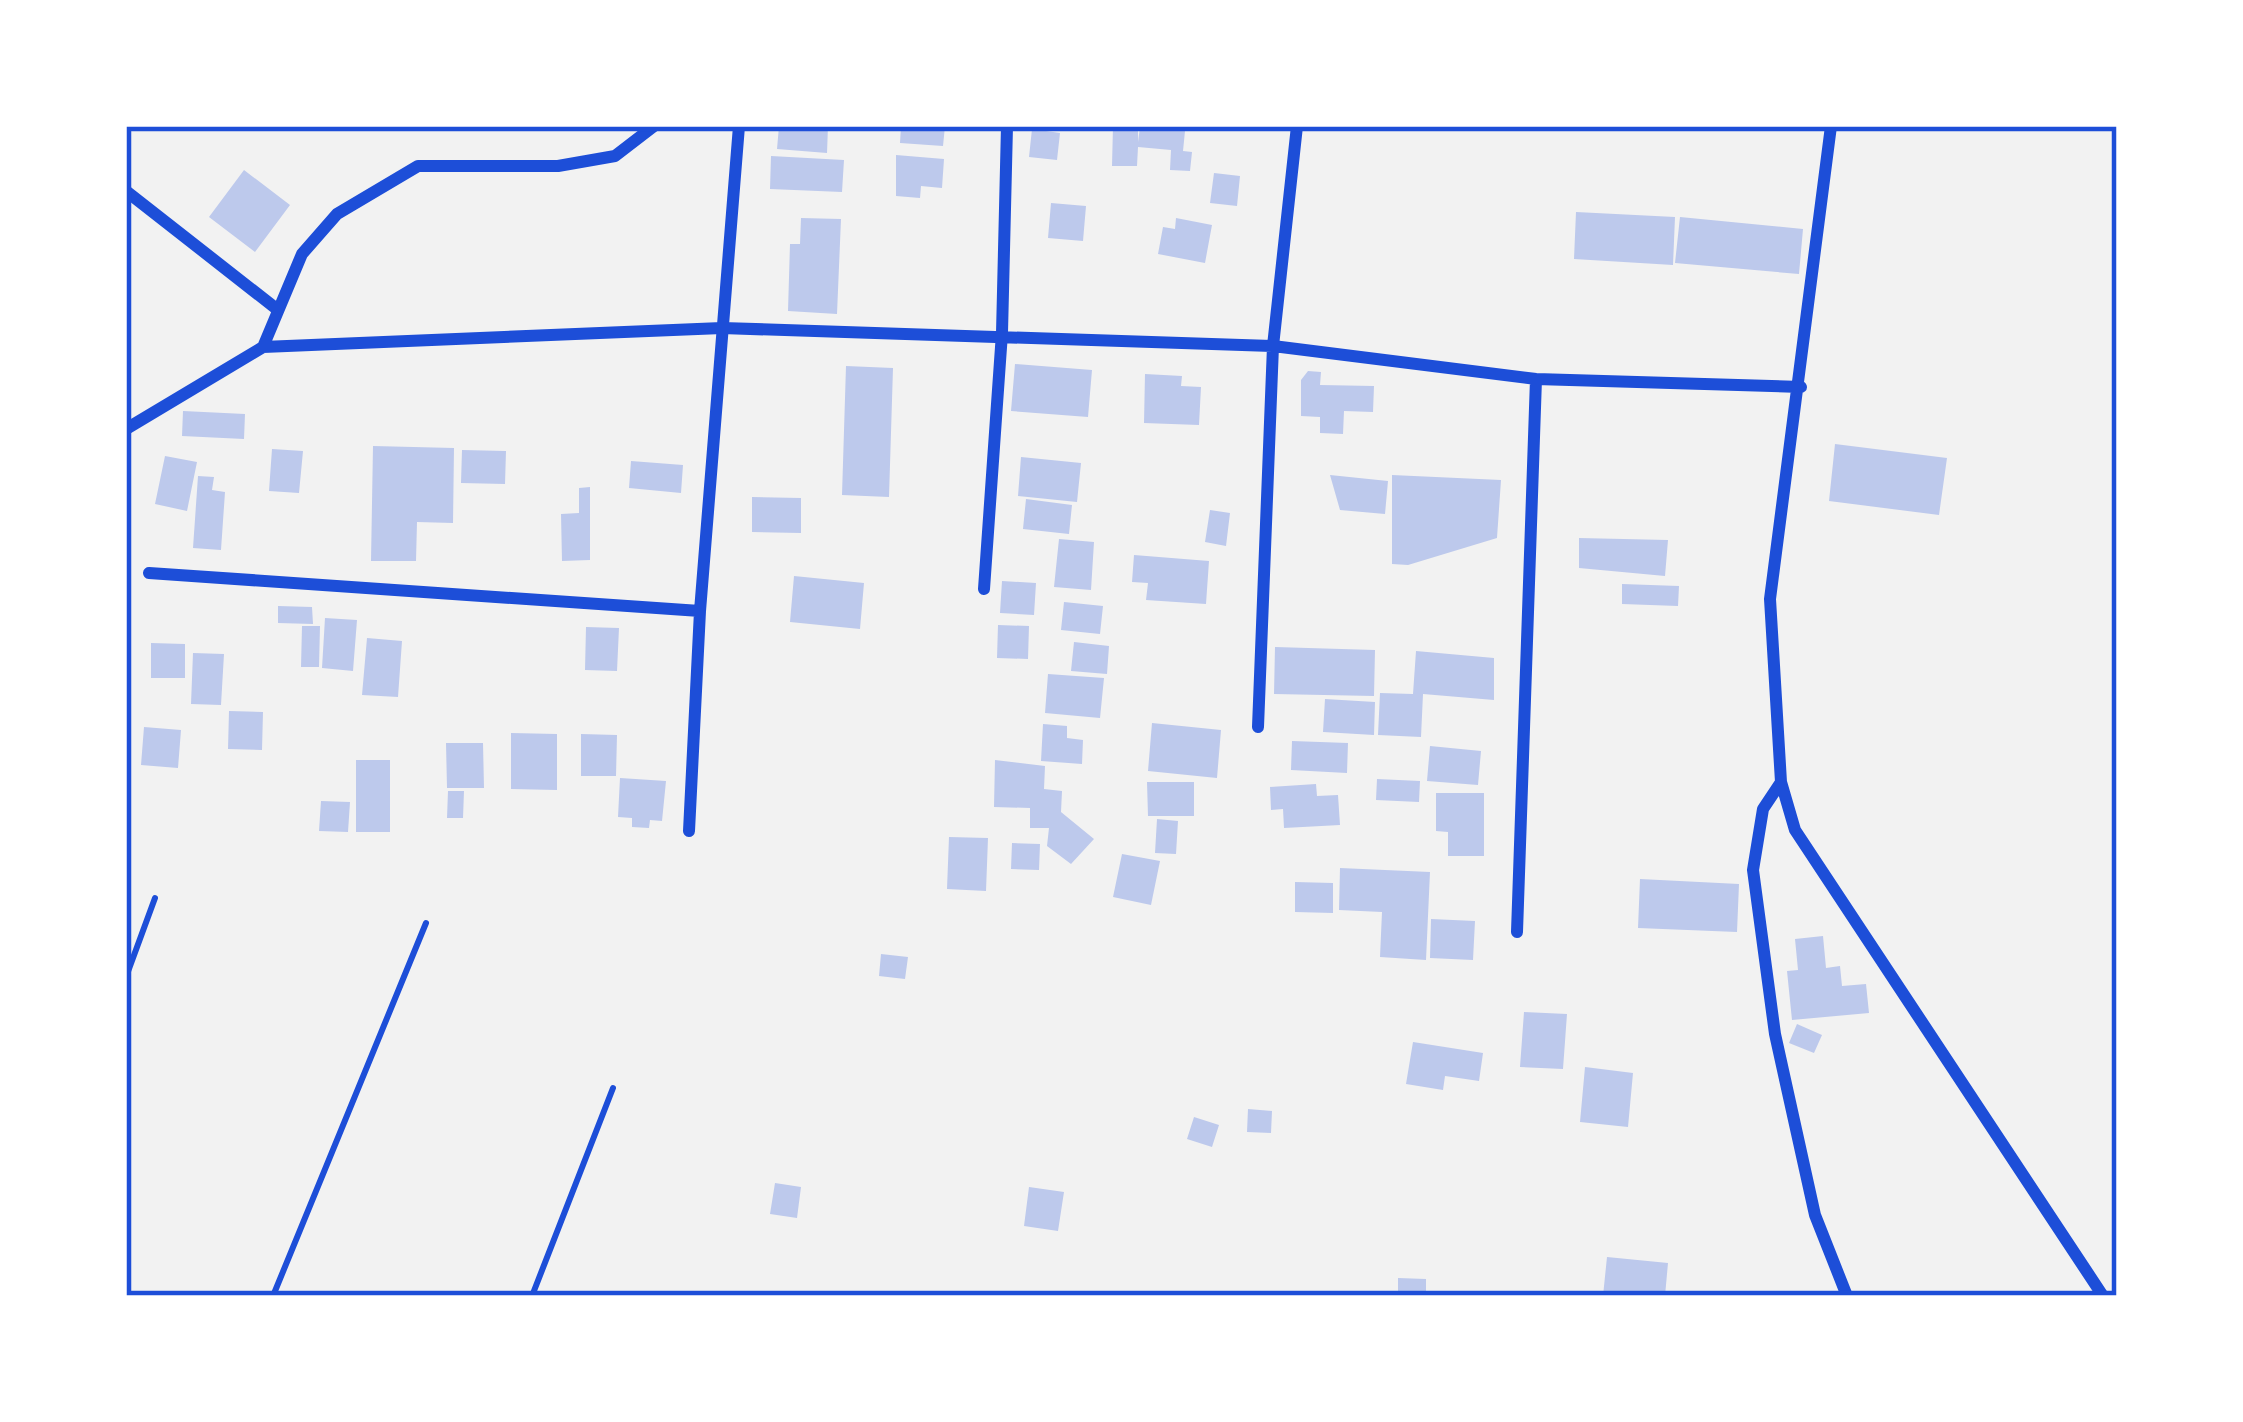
<svg xmlns="http://www.w3.org/2000/svg" width="2243" height="1422" font-family="'Nunito Sans',sans-serif">
<style>
.building{fill:#bdc9ec}
.lines{fill:none;stroke-linecap:round;stroke-linejoin:round}
.path{stroke:#1d4ed8;stroke-width:6}
.minor{stroke:#1d4ed8;stroke-width:12}
.neatline{fill:none;stroke:#1d4ed8;stroke-width:4.5}
</style>
<rect width="100%" height="100%" fill="#f2f2f2"/>
<path class="building" d="M779 126H828L827 153 777 149Z
M901 126H945L943 146 900 143Z
M1113 126H1138V142L1140 127 1185 131 1183 151 1192 152 1190 171 1170 170 1171 150 1138 147 1137 166H1112Z
M1032 129 1060 133 1057 160 1029 157Z
M896 155 944 159 942 188 921 186 920 198 896 196Z
M771 156 844 160 842 192 770 189Z
M244 170 290 205 255 252 209 217Z
M1214 173 1240 176 1237 206 1210 203Z
M1051 203 1086 206 1083 241 1048 238Z
M1576 212 1675 217 1673 265 1574 259Z
M1680 217 1803 229 1799 274 1675 263Z
M801 218 841 219 837 314 788 311 790 244H800Z
M1176 218 1212 225 1205 263 1158 254 1163 227 1175 229Z
M1015 364 1092 370 1088 417 1011 411Z
M846 366 893 368 889 497 842 495Z
M1308 371 1321 372 1320 385 1374 386 1373 412 1344 411 1343 434 1320 433V417L1301 416V380Z
M1145 374 1182 376 1181 386 1201 387 1199 425 1144 423Z
M183 411 245 414 244 439 182 436Z
M1835 444 1947 458 1939 515 1829 501Z
M373 446 454 448 453 523 417 522 416 561H371Z
M272 449 303 451 299 493 269 491Z
M462 450 506 451 505 484 461 483Z
M165 456 197 462 187 511 155 504Z
M1021 457 1081 463 1077 502 1018 496Z
M631 461 683 465 681 493 629 488Z
M1330 475 1388 481 1385 514 1340 510Z
M1392 475 1501 480 1497 538 1408 565 1392 564Z
M198 476 214 477 212 490 225 492 221 550 193 548Z
M590 487V560L562 561 561 514 579 513V488Z
M752 497 801 498V533L752 532Z
M1026 499 1072 505 1069 534 1023 529Z
M1210 510 1230 513 1226 546 1205 542Z
M1579 538 1668 540 1665 576 1579 568Z
M1059 539 1094 542 1091 590 1054 587Z
M1134 555 1209 561 1206 604 1146 600 1148 583 1132 582Z
M794 576 864 583 860 629 790 622Z
M1002 581 1036 583 1034 615 1000 613Z
M1622 584 1679 586 1678 606 1622 604Z
M1064 602 1103 606 1100 634 1061 630Z
M278 606 312 607 313 624 278 623Z
M325 618 357 620 353 671 322 668Z
M998 625 1029 626 1028 659 997 658Z
M302 626H320L319 667H301Z
M586 627 619 628 617 671 585 670Z
M367 638 402 641 398 697 362 695Z
M1074 642 1109 646 1107 674 1071 671Z
M151 643 185 644V678H151Z
M1275 647 1375 650 1374 696 1274 694Z
M1416 651 1494 658V700L1423 694 1421 737 1378 735 1380 693 1413 694Z
M193 653 224 654 221 705 191 704Z
M1048 674 1104 678 1100 718 1045 713Z
M1325 699 1375 702 1374 735 1323 732Z
M229 711 263 712 262 750 228 749Z
M1152 723 1221 730 1217 778 1148 771Z
M1043 724 1067 726V738L1083 740 1082 764 1041 761Z
M144 727 181 730 178 768 141 765Z
M511 733 557 734V790L511 789Z
M581 734 617 735 616 776H581Z
M1292 741 1348 743 1347 773 1291 770Z
M446 743H483L484 788H447Z
M1430 746 1481 751 1478 785 1427 781Z
M356 760H390V832H356Z
M995 760 1045 766 1044 789 1062 791 1061 812 1094 839 1071 864 1047 846 1049 828H1030V808L994 807Z
M620 778 666 781 662 821 650 820 649 828 632 827V818L618 817Z
M1377 779 1420 781 1419 802 1376 800Z
M1147 782H1194V816H1148Z
M1316 784 1317 796 1338 795 1340 825 1284 828 1283 809 1271 810 1270 787Z
M448 791H464L463 818H447Z
M1436 793H1484V856H1448V832L1436 831Z
M321 801 350 802 348 832 319 831Z
M1157 819 1178 821 1176 854 1155 853Z
M949 837 988 838 986 891 947 889Z
M1012 843 1040 844 1039 870 1011 869Z
M1122 854 1160 861 1151 905 1113 897Z
M1340 868 1430 872 1426 960 1380 957 1382 912 1339 910Z
M1640 879 1739 884 1737 932 1638 928Z
M1295 882 1333 883V913L1295 912Z
M1431 919 1475 921 1473 960 1430 958Z
M1823 936 1826 968 1840 966 1842 986 1866 984 1869 1013 1792 1020 1787 971 1798 970 1795 939Z
M881 954 908 957 905 979 879 976Z
M1524 1012 1567 1014 1563 1069 1520 1067Z
M1797 1024 1822 1035 1814 1053 1789 1043Z
M1413 1042 1483 1053 1479 1081 1445 1076 1443 1090 1406 1084Z
M1585 1067 1633 1073 1628 1127 1580 1122Z
M1248 1109 1272 1111 1271 1133 1247 1132Z
M1194 1117 1219 1125 1212 1147 1187 1139Z
M775 1183 801 1187 797 1218 770 1214Z
M1029 1187 1064 1192 1058 1231 1024 1226Z
M1607 1257 1668 1263 1665 1296H1603Z
M1398 1278 1426 1279V1296H1398Z"/>
<g class="lines">
<path class="path" d="M126 977 155 898
M273 1296 426 923
M532 1296 613 1088"/>
<path class="minor" d="M1831 126 1770 599 1781 782 1795 830 2103 1296
M126 191 278 310
M263 347 302 254 337 214 418 166H558L615 156 654 126
M126 429 263 347 722 328 1273 346 1536 379 1801 387
M149 573 700 611
M984 589 1002 333 1007 126
M1258 727 1273 346 1297 126
M1781 782 1763 809 1753 870 1775 1034 1815 1215 1847 1296
M689 831 700 611 739 126
M1517 932 1536 379"/>
</g>
<rect width="2243" height="1422" fill="none" stroke="#ffffff" stroke-width="258"/>
<rect x="129" y="129" width="1985" height="1164" class="neatline"/>
</svg>
